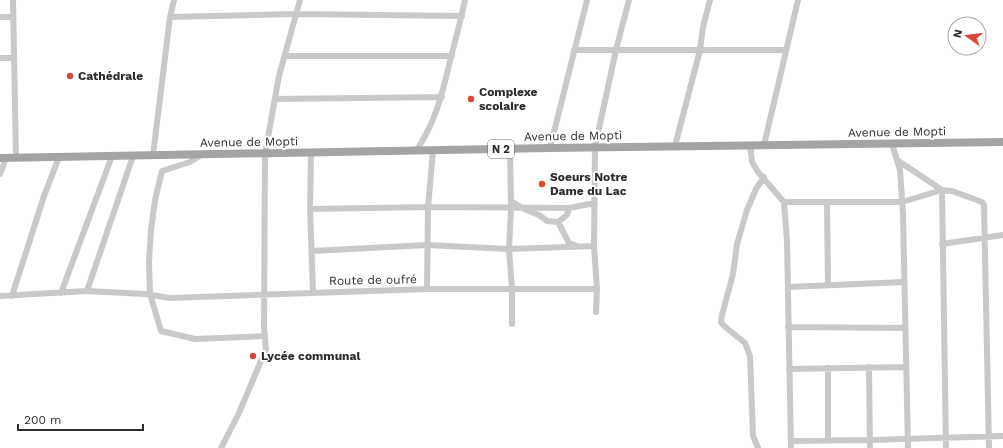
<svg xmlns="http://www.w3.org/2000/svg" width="1003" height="448" font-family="'Work Sans',sans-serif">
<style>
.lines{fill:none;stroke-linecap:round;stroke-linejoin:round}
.minor{stroke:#c9c9c9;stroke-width:6}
.major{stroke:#a4a4a4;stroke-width:8}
.poi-dot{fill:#da4837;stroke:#fff;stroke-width:1.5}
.labels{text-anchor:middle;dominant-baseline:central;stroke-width:4;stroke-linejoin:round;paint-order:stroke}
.shield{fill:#fff;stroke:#6b6b6b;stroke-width:1}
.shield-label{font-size:11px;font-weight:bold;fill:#2c2c2c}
.poi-label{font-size:12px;font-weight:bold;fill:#2c2c2c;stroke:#fff;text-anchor:start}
.street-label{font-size:12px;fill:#2c2c2c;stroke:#fff}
</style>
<rect width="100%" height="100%" fill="#fff"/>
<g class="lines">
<path class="minor" d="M13 0 16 158
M0 17H13
M170 17 296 14 462 16
M574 50H786
M285 56H452
M0 58H14
M275 99 442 97
M892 144 900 170 903 214 908 448
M750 145 752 162 758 172 784 202 787 241 791 448
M764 145 798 0
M675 146 700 50 703 27 710 0
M510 148 511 209 509 249 512 289V324
M550 148 587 0
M416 151C436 122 443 91 451 57 456 38 461 19 465 0
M311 153 310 209 313 292
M153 155 170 17 174 0
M201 155 190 162 162 171 155 200 151 230 149 262 150 294 161 331 195 339 265 336
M897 160 942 190 952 191 982 202 984 205 989 448
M0 174 6 158
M511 201 524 209 539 215 547 221 558 222 569 243 575 245
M784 202H902L942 190 946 448
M827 203 828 285
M310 209 428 207 569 208 595 203
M558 222 567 215 569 208
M942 244 1003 235
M312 251 427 245 509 249 594 246
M788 287 904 282
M427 289 428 207 433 151
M87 291 133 156
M61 293 112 156
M0 296 87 291 145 294 170 298 427 289H597
M12 296 44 196 59 157
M596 312 597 289 594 246 595 147 616 50 629 0
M788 327 905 328
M869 367 870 448
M828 368V440
M789 369 906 367
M791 441 870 440 1003 436
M221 448 239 413 266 349 264 327 265 154 279 76 300 0
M758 448 753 436 750 356 745 343 723 325 721 322 722 315 733 274 737 244 747 210 756 189 764 177"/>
<path class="major" d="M0 158 550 148 1003 142"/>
</g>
<g class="poi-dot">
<circle cx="70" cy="76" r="4"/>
<circle cx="471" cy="99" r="4"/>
<circle cx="542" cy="184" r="4"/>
<circle cx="253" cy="356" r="4"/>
</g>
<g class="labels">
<rect class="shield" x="488" y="140" width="26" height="18" rx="3"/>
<g class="shield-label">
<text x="501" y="149">N 2</text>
</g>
<g class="poi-label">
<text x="78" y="76">Cathédrale</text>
<text x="479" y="92">Complexe<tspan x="479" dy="14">scolaire</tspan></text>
<text x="550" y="177">Soeurs Notre<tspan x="550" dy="14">Dame du Lac</tspan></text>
<text x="261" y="356">Lycée communal</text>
</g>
<g class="street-label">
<text transform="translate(897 132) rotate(-1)">Avenue de Mopti</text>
<text transform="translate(573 136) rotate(-1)">Avenue de Mopti</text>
<text transform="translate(249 142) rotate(-1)">Avenue de Mopti</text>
<text transform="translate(373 280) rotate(-1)">Route de oufré</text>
</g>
</g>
<g transform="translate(967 36) rotate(284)"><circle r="19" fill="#ffffff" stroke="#ababab"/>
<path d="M0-3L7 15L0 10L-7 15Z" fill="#da4837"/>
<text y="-6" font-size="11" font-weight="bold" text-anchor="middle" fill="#2c2c2c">N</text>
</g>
<path d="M18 424v6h125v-6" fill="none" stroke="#2c2c2c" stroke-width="2"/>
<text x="24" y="424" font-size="12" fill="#2c2c2c" stroke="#ffffff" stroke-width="3" paint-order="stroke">200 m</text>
</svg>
